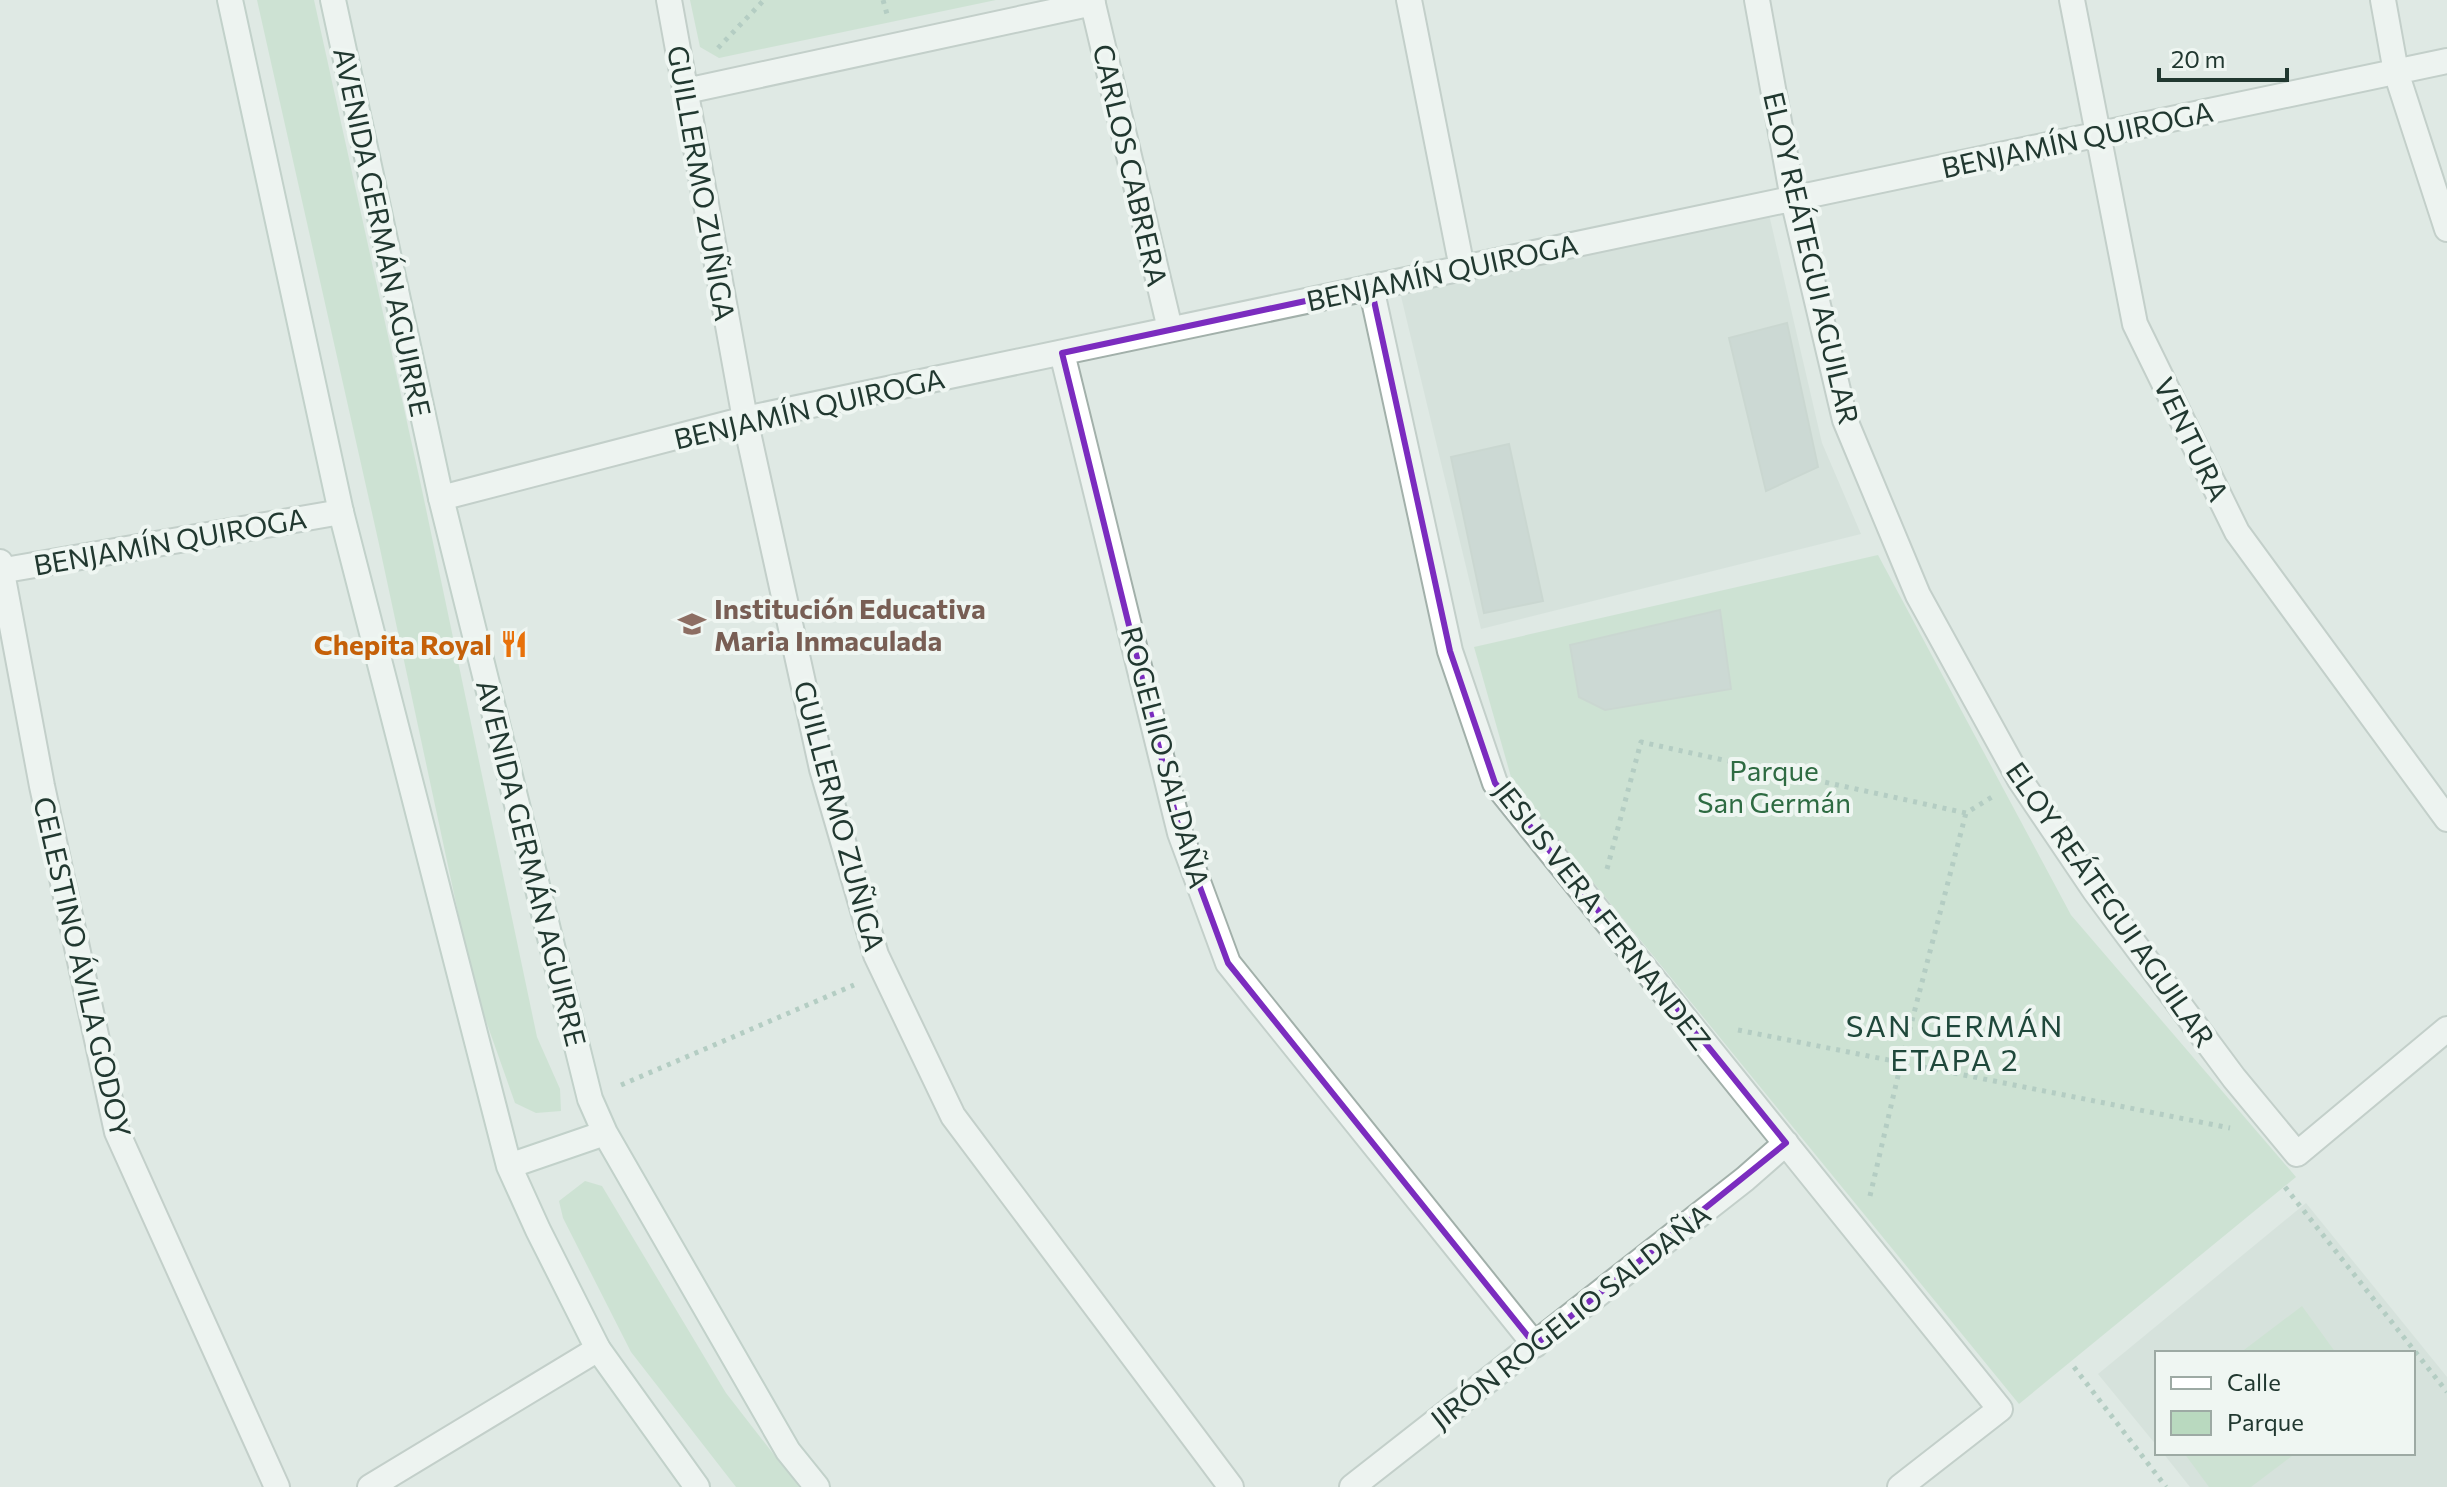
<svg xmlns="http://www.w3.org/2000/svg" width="2447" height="1487" font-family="Commissioner,sans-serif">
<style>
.built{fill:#cdd9d3}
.green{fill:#b9d9bf}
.building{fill:#b7c6c0;stroke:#b2c2ba;stroke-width:2}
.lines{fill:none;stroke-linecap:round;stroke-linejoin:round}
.street-casing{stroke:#a2b0aa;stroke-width:28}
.secondary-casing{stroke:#9fb4ab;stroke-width:28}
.path{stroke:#81ab9b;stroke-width:5;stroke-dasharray:4 6;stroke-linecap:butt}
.street{stroke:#fff;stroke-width:24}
.secondary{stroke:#fff;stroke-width:24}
.marked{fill:none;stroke:#7b2cbf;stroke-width:6;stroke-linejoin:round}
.labels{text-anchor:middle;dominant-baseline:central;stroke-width:8;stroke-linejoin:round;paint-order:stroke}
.street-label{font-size:28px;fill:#213830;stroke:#eff6f2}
.education-label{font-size:28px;font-weight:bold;fill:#785e54;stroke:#eff6f2;text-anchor:start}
.food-label{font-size:28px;font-weight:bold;fill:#c56008;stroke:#eff6f2;text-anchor:end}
.park-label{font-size:28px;fill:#2e6b42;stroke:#eff6f2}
.neighbourhood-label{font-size:30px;letter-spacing:2px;fill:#1f483b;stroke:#eff6f2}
</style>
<rect width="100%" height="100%" fill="#dfe9e4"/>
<path class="built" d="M1768 210 1822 443 1861 534 1481 629 1399 288Z
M2306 1203 2447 1377V1487H2190L2163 1453H2413V1353H2157V1446L2098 1374Z"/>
<path class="green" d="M257 0H314L422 490 537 1037 560 1089 561 1111 536 1113 515 1103 474 987 379 544Z
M690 0H996L719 58 700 47Z
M1878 555 2071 915 2296 1177 2019 1404 1513 784 1474 647Z
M585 1181 602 1186 726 1393 799 1487H736L631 1352 563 1218 559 1201Z
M2302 1306 2336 1353H2240Z
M2184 1453H2296L2251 1487H2209Z"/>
<path class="building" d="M1787 323 1818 467 1766 491 1729 338Z
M1509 444 1543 601 1484 613 1451 457Z
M1720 610 1731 689 1605 710 1579 697 1570 645Z"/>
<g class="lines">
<g class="street-casing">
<path id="street" d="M669 0 745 419 822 769 876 955 953 1116 1231 1487
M1092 0 1170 329
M1409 0 1462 268
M1757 0 1793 199 1845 420 1918 595 2020 780 2095 891 2234 1078 2297 1154 2447 1029
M2072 0 2135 324 2237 532 2447 819
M2383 0 2396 72 2447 229
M686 91 1093 3
M1371 287 1450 651 1495 783 2000 1409 1900 1487
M1062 353 1180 833 1228 963 1535 1345
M441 498 745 419 2447 61
M0 562 42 786 117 1132 277 1487
M0 571 341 512
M370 1487 598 1349
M1352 1487 1745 1179 1786 1143"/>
</g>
<g class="secondary-casing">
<path id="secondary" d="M230 0 341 512 509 1166 538 1230 598 1349 697 1487
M333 0 441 498 590 1099 605 1133 788 1451 817 1487
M509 1166 605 1133"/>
</g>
<path class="path" d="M883 0 887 14
M718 48 764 0
M1607 869 1641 742 1966 813 1992 797
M1738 1030 2230 1128
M621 1085 854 985
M2285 1187 2447 1392
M1870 1196 1901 1063 1966 813
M2074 1367 2166 1487"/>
<use href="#street" class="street"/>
<use href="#secondary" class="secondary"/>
</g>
<path d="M0 0H2447V1487H0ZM1371 287 1450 651 1495 783 1786 1143 1535 1345 1228 963 1180 833 1062 353Z" fill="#dfe9e4" fill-opacity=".55" fill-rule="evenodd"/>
<path class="marked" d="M1371 287 1450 651 1495 783 1786 1143 1535 1345 1228 963 1180 833 1062 353Z"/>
<defs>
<g id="school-bare" transform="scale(2.16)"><path d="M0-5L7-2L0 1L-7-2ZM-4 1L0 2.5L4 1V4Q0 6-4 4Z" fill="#8d6e63" stroke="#eff6f2" stroke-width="2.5" paint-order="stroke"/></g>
<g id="restaurant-bare" transform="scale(2.16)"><path d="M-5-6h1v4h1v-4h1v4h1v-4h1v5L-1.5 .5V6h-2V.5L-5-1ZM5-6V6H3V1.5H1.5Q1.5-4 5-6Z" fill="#e8710a" stroke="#eff6f2" stroke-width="2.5" paint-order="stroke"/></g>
</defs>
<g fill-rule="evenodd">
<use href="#school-bare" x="692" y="624"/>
<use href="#restaurant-bare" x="514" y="644"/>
</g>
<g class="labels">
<g class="street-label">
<text transform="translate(2077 139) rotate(-12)">BENJAMÍN QUIROGA</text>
<text transform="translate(1131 165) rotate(77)">CARLOS CABRERA</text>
<text transform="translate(702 183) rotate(80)">GUILLERMO ZUÑIGA</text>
<text transform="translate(383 232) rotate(78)">AVENIDA GERMÁN AGUIRRE</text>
<text transform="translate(1812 258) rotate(77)">ELOY REÁTEGUI AGUILAR</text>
<text transform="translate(1442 272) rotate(-12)">BENJAMÍN QUIROGA</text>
<text transform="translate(809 408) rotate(-13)">BENJAMÍN QUIROGA</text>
<text transform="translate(2192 439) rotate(64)">VENTURA</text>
<text transform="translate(170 541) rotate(-10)">BENJAMÍN QUIROGA</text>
<text transform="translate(1166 757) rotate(75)">ROGELIIO SALDAÑA</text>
<text transform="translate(840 816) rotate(75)">GUILLERMO ZUÑIGA</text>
<text transform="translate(532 863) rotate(76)">AVENIDA GERMÁN AGUIRRE</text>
<text transform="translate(2111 904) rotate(55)">ELOY REÁTEGUI AGUILAR</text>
<text transform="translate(1603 915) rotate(52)">JESUS VERA FERNANDEZ</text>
<text transform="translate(83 967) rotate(77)">CELESTINO ÁVILA GODOY</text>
<text transform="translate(1570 1316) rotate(-38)">JIRÓN ROGELIO SALDAÑA</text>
</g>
<g class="education-label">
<text x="714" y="608">Institución Educativa<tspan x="714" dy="32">Maria Inmaculada</tspan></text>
</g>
<g class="food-label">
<text x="492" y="644">Chepita Royal</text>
</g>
<g class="park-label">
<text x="1774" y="770">Parque<tspan x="1774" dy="32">San Germán</tspan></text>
</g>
<g class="neighbourhood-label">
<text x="1955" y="1024">SAN GERMÁN<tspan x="1955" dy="34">ETAPA 2</tspan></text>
</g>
</g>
<rect x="2155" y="1351" width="260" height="104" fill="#eff6f2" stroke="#9daaa4" stroke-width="2"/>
<rect x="2171" y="1377" width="40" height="12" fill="#ffffff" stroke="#9daaa4" stroke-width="2"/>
<text x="2227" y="1391" font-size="24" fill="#213830">Calle</text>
<rect x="2171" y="1411" width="40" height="24" fill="#b9d9bf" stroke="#9daaa4" stroke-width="2"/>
<text x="2227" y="1431" font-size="24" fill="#213830">Parque</text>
<path d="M2159 68v12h128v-12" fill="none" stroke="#213830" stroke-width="4"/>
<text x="2171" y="68" font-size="24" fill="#213830" stroke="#eff6f2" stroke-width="6" paint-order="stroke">20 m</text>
</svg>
